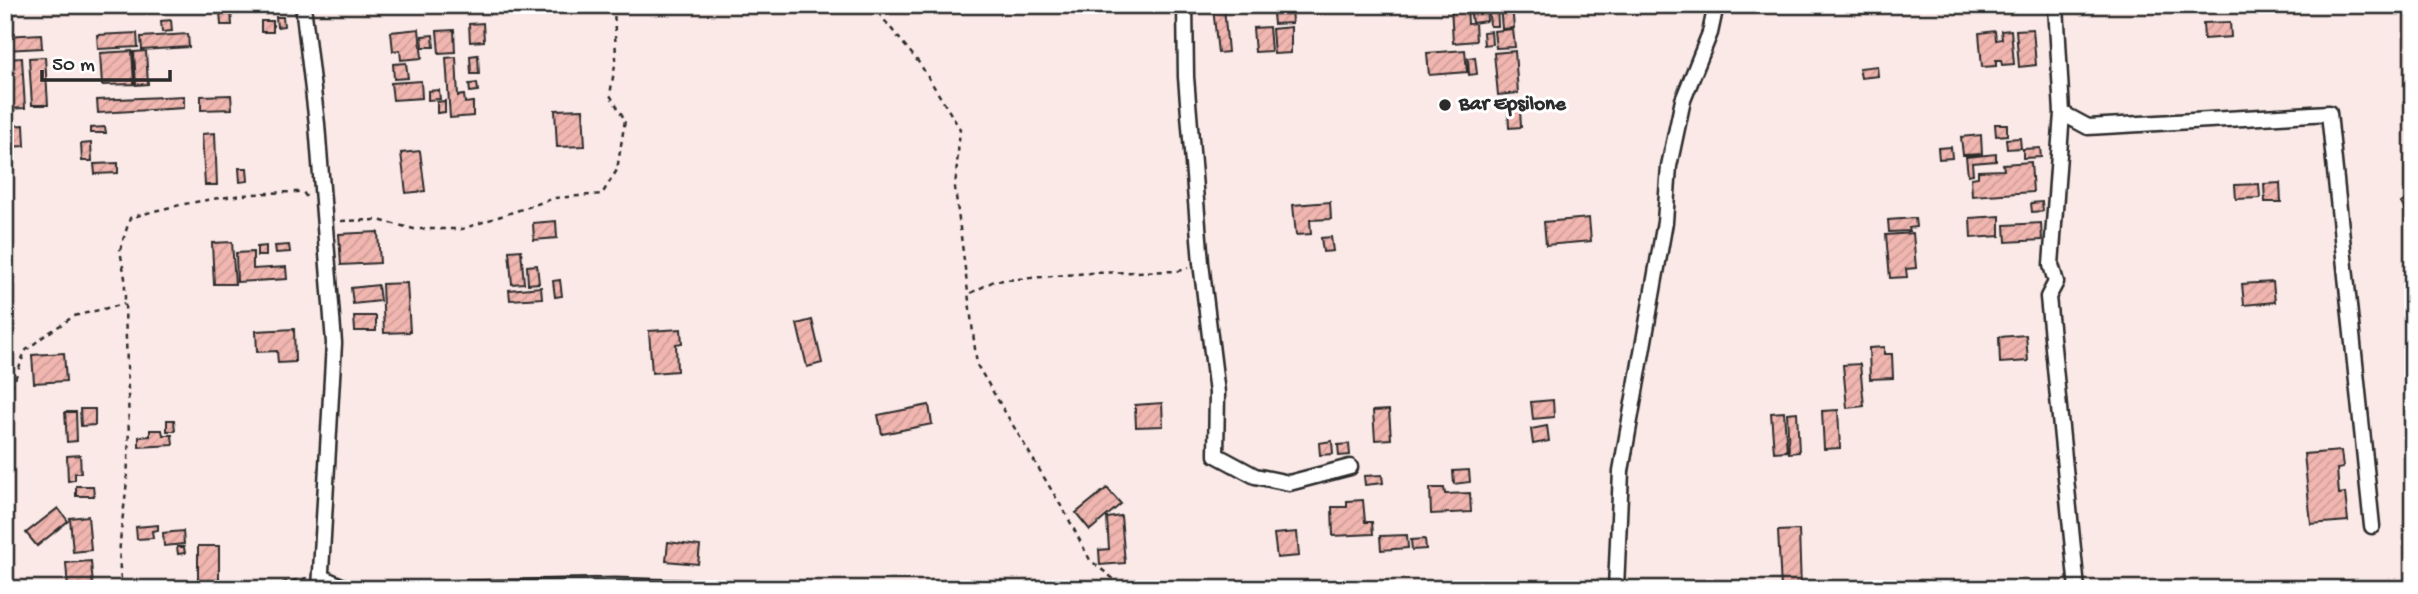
<svg xmlns="http://www.w3.org/2000/svg" width="2418" height="594" font-family="'Gochi Hand',sans-serif">
<style>
.building{fill:url(#building-hatch);stroke:#2b2b2b;stroke-width:2}
.lines{fill:none;stroke-linecap:round;stroke-linejoin:round}
.minor-casing{stroke:#2b2b2b;stroke-width:19}
.path{stroke:#2b2b2b;stroke-width:2.5;stroke-dasharray:5 5;stroke-linecap:butt}
.minor{stroke:#fff;stroke-width:14}
.poi-dot{fill:#2b2b2b;stroke:#fff;stroke-width:2.5}
.labels{text-anchor:middle;dominant-baseline:central;stroke-width:6;stroke-linejoin:round;paint-order:stroke}
.poi-label{font-size:21px;font-weight:bold;fill:#2b2b2b;stroke:#fff;text-anchor:start}
</style>
<defs>
<pattern id="building-hatch" width="6" height="6" patternUnits="userSpaceOnUse" patternTransform="scale(1.75)"><rect width="6" height="6" fill="#f1b6b0"/><path d="M-1 1l2-2M0 6l6-6M5 7l2-2" fill="none" stroke="#cf9d98"/></pattern>
</defs>
<rect width="100%" height="100%" fill="#fbe9e7"/>
<filter id="ink" filterUnits="userSpaceOnUse"><feTurbulence type="fractalNoise" baseFrequency=".0143" numOctaves="2"/><feDisplacementMap in="SourceGraphic" scale="14" xChannelSelector="R" yChannelSelector="G"/><feConvolveMatrix kernelMatrix="1 2 1 2 8 2 1 2 1" color-interpolation-filters="sRGB"/></filter>
<g filter="url(#ink)">
<path class="building" d="M1247 5H1266L1267 8 1247 9Z
M1272 5H1291L1292 23 1274 24Z
M1451 5H1467L1468 24 1475 23 1476 41 1453 43Z
M1470 5H1486L1487 21 1472 23Z
M1488 5H1497L1498 26H1490Z
M1500 5H1512L1514 28 1502 29Z
M2380 5H2413V8L2381 10Z
M1224 7 1228 52 1218 53 1213 8Z
M220 11H231L232 25H221Z
M276 17H283L284 26 277 27Z
M171 20 172 31 162 32 161 21Z
M261 21H273V32H261Z
M2230 22 2231 37 2204 39 2203 23Z
M483 23 484 41 470 42 469 24Z
M1269 27 1271 51 1255 52 1253 28Z
M1291 27V53L1274 54 1272 29Z
M419 29 422 58 401 60 400 50 393 51 391 32Z
M1513 29 1515 47 1496 48 1494 31Z
M2033 29 2036 65 2019 67 2016 30Z
M454 30 455 52 439 53 437 31Z
M2011 30 2014 64 2002 65 2001 60H1996V66L1982 67 1979 33 1995 31 1996 40 2002 39 2001 31Z
M1491 31 1492 44 1484 45 1483 32Z
M137 33 138 47 98 49 97 35Z
M41 34 42 48 5 50V36Z
M188 34 189 47 142 50 141 37Z
M433 35 434 47H423L422 36Z
M1465 50 1467 72 1429 75 1427 53Z
M132 51 134 84 102 85 100 53Z
M146 51 148 84 136 85 134 52Z
M1515 51 1518 93 1498 95 1494 53Z
M478 55 479 74H471L470 56Z
M45 57 48 105H32L29 58Z
M456 57 458 96 464 95 465 103 473 102V116L450 118 446 58Z
M1475 57 1477 74 1469 75 1468 58Z
M22 58 25 108 5 109V59Z
M406 63 408 78 394 79 393 64Z
M1877 66 1878 76 1861 78 1859 68Z
M421 81 422 98 393 100 391 83Z
M477 83 478 91 470 92 469 84Z
M439 90 440 99 428 100V91Z
M231 95 232 109 201 110V96Z
M184 96V108L98 113 97 100Z
M445 101V112L437 113V102Z
M583 109 585 146 557 147 555 110Z
M1508 109H1520L1521 127 1509 128Z
M1995 124H2007V135L1996 136Z
M24 125 25 146 5 147V126Z
M105 127 106 133H90V128Z
M215 133 217 185H205L202 134Z
M1981 135 1982 154 1963 155 1961 137Z
M2020 138 2021 148 2007 149 2006 139Z
M91 143 92 161H82L81 144Z
M1951 147 1952 158 1939 159 1938 148Z
M2040 148 2041 157 2023 158V149Z
M420 151 425 191 406 193 401 153Z
M1996 154V161L1972 163 1973 174 1968 175 1966 157Z
M2031 162 2033 192 1972 196 1971 178 1978 177V171L2004 170 2003 164Z
M118 163V173L95 174 94 164Z
M239 168H247L248 181 240 182Z
M2280 183 2281 202H2265L2264 184Z
M2259 184 2260 198 2236 199 2235 185Z
M2412 196 2413 197V223L2401 203Z
M1330 202 1331 219 1310 220 1311 234 1296 235 1293 205Z
M2042 202 2043 211 2032 212 2031 203Z
M2000 216V236L1971 238 1970 218Z
M1589 218 1591 241 1546 245 1544 222Z
M1915 218 1916 227 1909 228 1910 231 1889 232 1888 220Z
M556 221 557 238 534 240 533 223Z
M2041 223 2042 240 2006 242 2005 225Z
M378 232 380 263 341 265 339 234Z
M1913 233 1916 268 1906 269 1907 277 1890 278 1886 235Z
M1331 237 1333 251 1323 252 1321 238Z
M232 242 235 284H214L212 243Z
M289 245 290 252 276 253 275 246Z
M266 246V256H257V247Z
M521 250 524 283 512 284 509 251Z
M253 252V269L286 267 287 279 237 282 236 253Z
M537 265 539 283 528 284 527 266Z
M560 280 562 296 555 297 553 281Z
M2273 282 2275 302 2244 305 2242 284Z
M407 283 410 332 384 333 382 284Z
M378 285 380 301 353 304 351 288Z
M541 287 542 298 510 300 509 290Z
M354 316H376V331H355Z
M812 320 822 363 807 367 797 324Z
M294 329 295 362 278 363 277 351 257 352 256 331Z
M681 329 682 343 676 344 677 371 652 373 649 331Z
M2026 335 2028 361 2000 363 1999 337Z
M1884 347V354H1892L1893 378 1870 379 1869 348Z
M64 353 66 381 34 383 32 355Z
M1860 364 1864 406 1847 408 1843 365Z
M1553 400 1554 417 1533 419 1531 402Z
M1162 403 1163 426 1136 427 1135 405Z
M929 405 932 424 882 434 878 415Z
M80 409H95V425L81 426Z
M1389 410 1391 439 1375 440 1373 411Z
M1838 410 1840 448 1824 449 1822 411Z
M65 412H76L77 441 67 442Z
M1784 412 1787 451 1774 452 1771 413Z
M1797 412 1799 452 1789 453 1787 413Z
M167 420H174L175 431H167Z
M1547 426 1549 441 1533 444 1531 429Z
M150 430H162L163 435H172L173 445 139 447V437L150 436Z
M1332 441 1333 454 1320 455 1319 443Z
M1349 444 1350 455 1339 456 1338 445Z
M2341 451 2343 468 2337 469 2339 494 2345 493 2348 521 2311 524 2304 454Z
M80 455 81 473H75V480L68 481 67 456Z
M1469 470 1470 482 1454 484 1453 471Z
M1382 475 1383 483 1365 485 1364 476Z
M76 486H93L94 496H76Z
M1107 488 1121 504 1090 530 1076 513Z
M1430 488H1444L1445 494 1470 493 1471 512 1431 514Z
M1363 500 1365 522H1372L1373 534 1333 536 1332 507H1347V501Z
M58 508 68 521 37 546 26 533Z
M88 516 91 550 73 552 70 518Z
M1121 516 1125 563 1100 565 1099 550 1109 549 1107 518Z
M158 525V530L152 531 153 538 137 539 136 527Z
M1799 530 1801 589H1781L1778 531Z
M183 531 184 544 164 546 163 533Z
M1297 532 1299 556 1277 558 1274 534Z
M1407 535 1408 548 1381 550 1380 536Z
M1425 539 1426 549 1412 550 1411 540Z
M668 542 700 546 698 564 666 561Z
M198 546H219V588H198Z
M177 547H184L185 553 178 554Z
M91 561 93 586 68 589 66 563Z"/>
<g class="lines">
<g class="minor-casing">
<path id="minor" d="M303 5 317 124 334 343 320 589
M1185 5 1186 77 1201 263 1217 393 1216 455 1255 476 1289 483 1350 467
M2056 5 2062 113 2051 265 2056 282 2048 297 2077 589
M2062 113 2088 127 2329 113 2372 526
M321 577 348 589
M454 589 615 586 712 589
M1616 589 1621 471 1665 222 1669 166 1683 100 1710 33 1716 5"/>
</g>
<path class="path" d="M872 5 920 64 960 129 955 188 977 365 1067 516 1090 560 1126 589
M341 221 378 220 414 229H462L555 198 602 194 617 170 625 120 610 95 616 59 614 5
M971 293 994 281 1090 273 1179 271 1188 268
M5 396 14 382 25 351 44 336 74 316 124 304
M123 589C114 551 125 515 127 477 132 412 124 343 125 278L120 250 130 218C185 201 245 192 303 192L307 198
M253 589 307 578"/>
<use href="#minor" class="minor"/>
</g>
</g>
<circle class="poi-dot" cx="1445" cy="105" r="7"/>
<g class="labels">
<g class="poi-label">
<text x="1459" y="105">Bar Epsilone</text>
</g>
</g>
<rect width="2418" height="594" fill="none" stroke="#fff" stroke-width="28"/>
<rect x="14" y="14" width="2390" height="566" fill="none" stroke="#2b2b2b" stroke-width="2.5" filter="url(#ink)"/>
<path d="M42 70v10h128v-10" fill="none" stroke="#2b2b2b" stroke-width="3.5"/>
<text x="52" y="70" font-size="21" fill="#2b2b2b" stroke="#ffffff" stroke-width="5" paint-order="stroke">50 m</text>
</svg>
